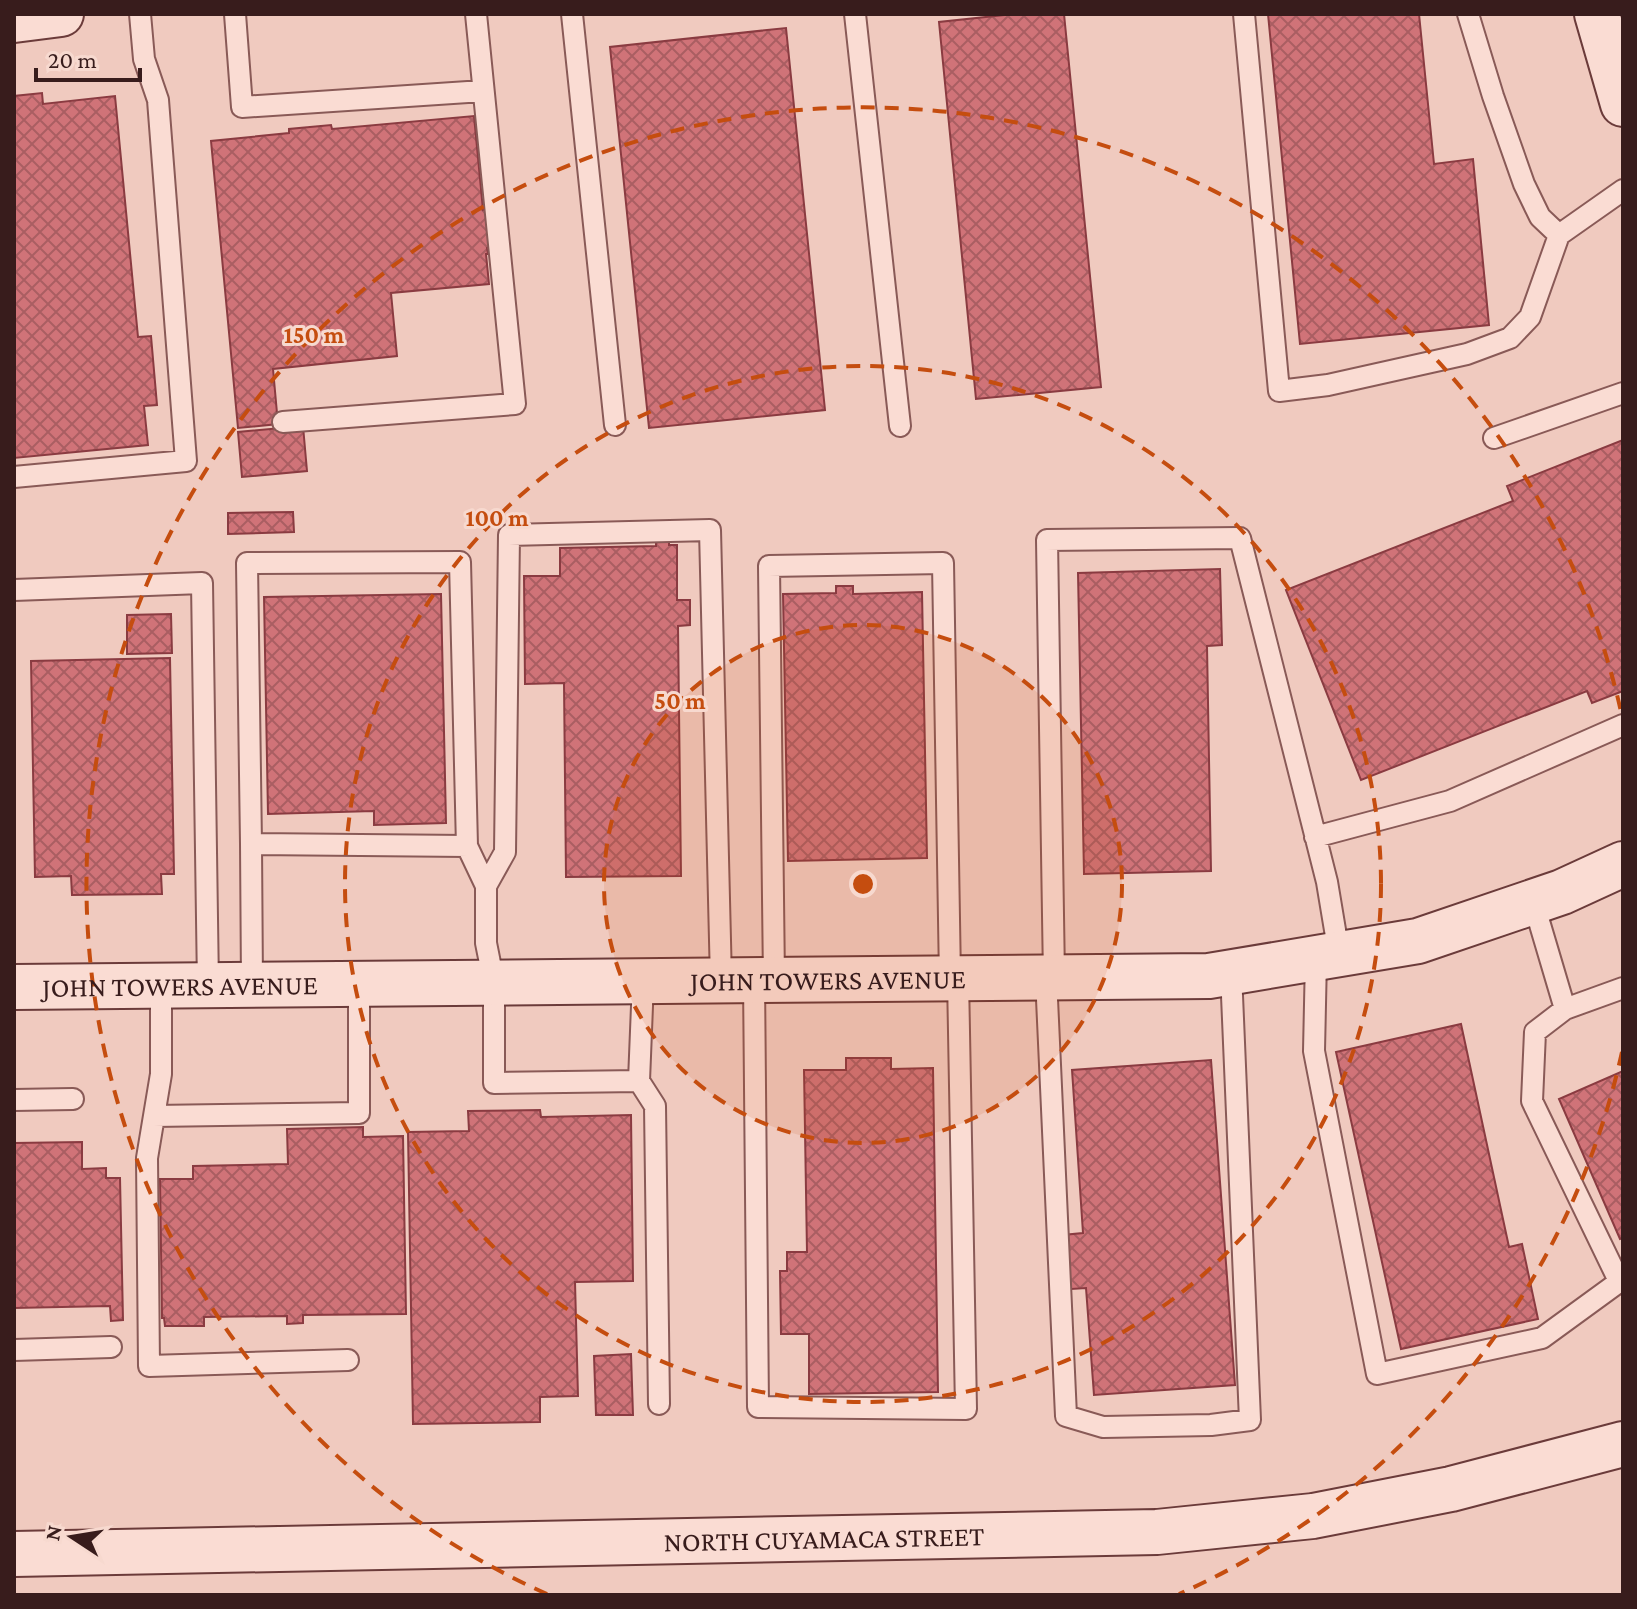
<svg xmlns="http://www.w3.org/2000/svg" width="1637" height="1609" font-family="'Crimson Pro',serif">
<style>
.building{fill:url(#building-cross-hatch);stroke:#8a3b41;stroke-width:2}
.lines{fill:none;stroke-linecap:round;stroke-linejoin:round}
.lane-casing{stroke:#895a57;stroke-width:24}
.secondary-casing{stroke:#6b3b3a;stroke-width:48}
.lane{stroke:#fadcd3;stroke-width:20}
.secondary{stroke:#fadcd3;stroke-width:44}
.ring{fill:none;stroke:#c54d0f;stroke-width:4;stroke-dasharray:14 10}
.labels{text-anchor:middle;dominant-baseline:central;stroke-width:6;stroke-linejoin:round;paint-order:stroke}
.street-label{font-size:28px;fill:#381c1c;stroke:#f7d9cf}
.centre{fill:#c54d0f;stroke:#f7d9cf;stroke-width:4}
.ring-label{font-size:24px;text-anchor:middle;font-weight:bold;fill:#c54d0f;stroke:#f7d9cf;stroke-width:6;stroke-linejoin:round;paint-order:stroke}
</style>
<defs>
<pattern id="building-cross-hatch" width="8" height="8" patternUnits="userSpaceOnUse" patternTransform="scale(2)"><rect width="8" height="8" fill="#d07378"/><path d="M0 0l8 8M0 8l8-8" fill="none" stroke="#aa5e62"/></pattern>
</defs>
<rect width="100%" height="100%" fill="#f0cabf"/>
<path class="building" d="M1014 14H1064L1101 387 976 399 939 22Z
M1268 14H1419L1434 164 1473 159 1489 325 1300 344Z
M786 28 825 410 649 428 610 47Z
M42 93 43 104 115 96 138 337 151 336 157 405 144 406 148 445 14 458V96Z
M474 116 483 210 486 209 489 247 487 248 488 254H486L489 284 391 293 397 356 273 369 278 424 238 428 211 141 289 133V129L331 125 332 129Z
M303 426 307 471 242 477 238 432Z
M1623 440V691L1592 703 1587 691 1361 780 1286 590 1513 501 1507 486Z
M293 512 294 532 228 534V513Z
M656 540 669 541V545H677V600H690V625L678 626 681 876 566 877 564 683 525 684 524 576H560V548L656 546Z
M1220 569 1222 645 1207 646 1211 871 1084 874 1078 573Z
M836 586H853V594L922 592 927 858 788 861 783 594 836 593Z
M441 594 446 823 374 825V811L268 814 264 597Z
M171 614 172 653 127 654V615Z
M170 658 174 874H161L162 894 72 895 71 876 35 877 31 661Z
M1461 1024 1509 1247 1522 1244 1538 1319 1401 1349 1336 1052Z
M846 1058H891V1069L933 1068 938 1392 809 1394V1334H781L780 1271H787V1252H807L804 1070H846Z
M1211 1060 1235 1385 1094 1395 1086 1288 1056 1290 1052 1236 1083 1233 1072 1070Z
M1623 1071V1238L1620 1239 1559 1099Z
M540 1110 541 1117 631 1115 633 1281 575 1282 578 1396 540 1397V1422L413 1424 408 1132 469 1131 468 1111Z
M363 1127V1137L403 1136 406 1314 303 1315V1323L287 1324V1316L204 1317V1326H165L164 1318H162L160 1179H193V1166L288 1164 287 1129Z
M82 1142V1169L106 1168V1178H120L123 1320 111 1321 110 1306 14 1308V1143Z
M631 1354 633 1415H596L594 1356Z"/>
<g class="lines">
<g class="lane-casing">
<path id="lane" d="M235 14 242 107 483 91
M572 14 615 425
M855 14 900 426
M1244 14 1279 391 1328 385 1467 354 1510 338 1530 317 1559 235 1623 190
M1468 14 1493 96 1524 184 1540 217 1559 235
M283 422 515 404 476 14
M1494 438 1623 393
M14 477 186 461 158 100 144 59 140 14
M14 590 202 583 208 985
M1315 837 1450 801 1623 725
M251 844 247 563 460 562 467 846
M486 886 505 852 509 535 710 530 721 981
M1533 901 1565 1009
M1316 958 1314 1051 1377 1374 1542 1338 1623 1279
M1046 977 1066 1416 1103 1427 1211 1425 1250 1420 1231 972
M1054 977 1047 540 1240 538 1327 882 1339 954
M754 980 758 1407 966 1409 958 978
M774 980 769 566 943 563 950 978
M643 981 639 1081 655 1106 659 1404
M252 985 251 844 467 846 486 886V943L494 983V1083L639 1081
M161 986V1074L147 1158 149 1366 348 1360
M14 1100 73 1099
M154 1116 359 1113V984
M1619 1281 1532 1101 1535 1032 1565 1009 1623 988
M14 1350 111 1347"/>
</g>
<g class="secondary-casing">
<g id="secondary">
<path d="M1597 14 1623 104"/>
<path d="M14 20 61 14"/>
<path id="s1" d="M14 987 1209 976 1418 941 1562 892 1623 864"/>
<path id="s2" d="M14 1554 1157 1532 1313 1516 1451 1489 1623 1444"/>
</g>
</g>
<use href="#lane" class="lane"/>
<use href="#secondary" class="secondary"/>
</g>
<circle cx="863" cy="884" r="259" fill="#c54d0f" fill-opacity=".12"/>
<g class="ring">
<circle cx="863" cy="884" r="259"/>
<circle cx="863" cy="884" r="518"/>
<path d="M1622 1052A777 777 0 0 1 1179 1594M547 1594A777 777 0 1 1 1622 716"/>
</g>
<g class="labels">
<g class="street-label">
<text stroke="none"><textPath href="#s1" startOffset="814">JOHN TOWERS AVENUE</textPath></text>
<text stroke="none"><textPath href="#s1" startOffset="166">JOHN TOWERS AVENUE</textPath></text>
<text stroke="none"><textPath href="#s2" startOffset="810">NORTH CUYAMACA STREET</textPath></text>
</g>
</g>
<circle cx="863" cy="884" r="12" class="centre"/>
<g class="ring-label">
<text x="314" y="343">150 m</text>
<text x="497" y="526">100 m</text>
<text x="680" y="709">50 m</text>
</g>
<rect width="1637" height="1609" fill="none" stroke="#381c1c" stroke-width="32"/>
<g transform="translate(72 1537) rotate(282)" stroke="#f7d9cf" stroke-width="6" paint-order="stroke">
<path d="M0-6L14 30L0 20L-14 30Z" fill="#381c1c"/>
<text y="-12" font-size="22" font-weight="bold" text-anchor="middle" fill="#381c1c">N</text>
</g>
<path d="M36 68v12h104v-12" fill="none" stroke="#381c1c" stroke-width="4"/>
<text x="48" y="68" font-size="24" fill="#381c1c" stroke="#f7d9cf" stroke-width="6" paint-order="stroke">20 m</text>
</svg>
